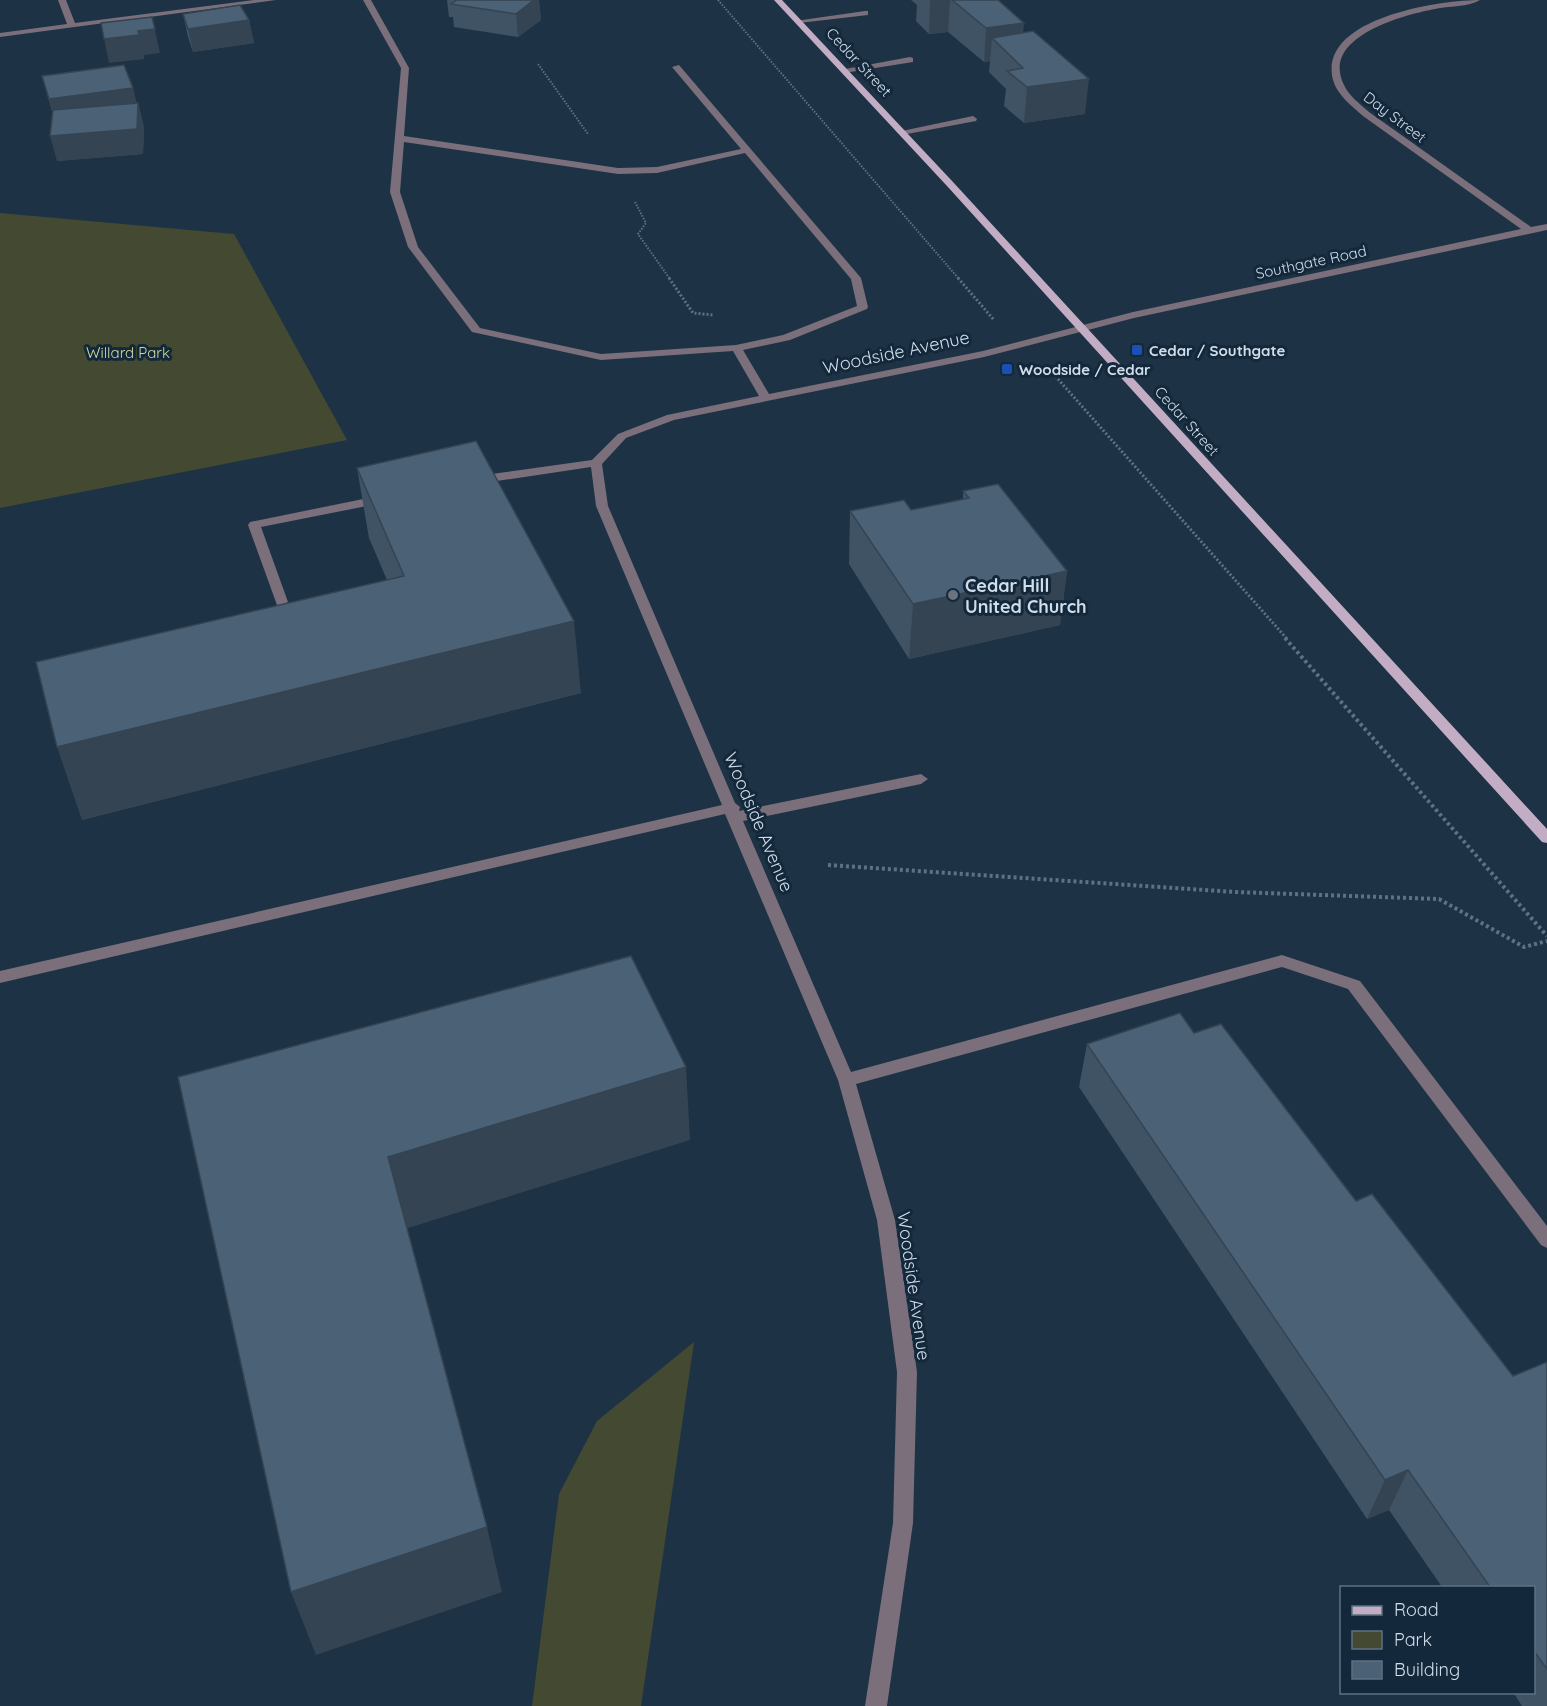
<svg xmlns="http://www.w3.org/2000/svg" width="1547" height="1706" font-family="Quicksand,sans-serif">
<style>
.green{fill:#444931}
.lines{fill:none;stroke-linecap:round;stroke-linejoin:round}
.path-far2{stroke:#5f7182;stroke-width:2;stroke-dasharray:1.5 1.5;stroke-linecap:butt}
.path-far1{stroke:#5f7182;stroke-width:3;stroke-dasharray:2 2;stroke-linecap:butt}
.path{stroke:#5f7182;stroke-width:4;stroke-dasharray:3 3;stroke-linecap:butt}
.minor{fill:#7a6f7a;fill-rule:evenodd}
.major{fill:#c3adc4;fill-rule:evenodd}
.wall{fill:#405365}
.shaded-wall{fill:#344453}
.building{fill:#4a6176;stroke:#344453;stroke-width:1.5}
.transit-dot{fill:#1a4fb4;stroke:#14283b;stroke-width:2}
.worship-dot{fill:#6b7280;stroke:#14283b;stroke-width:2}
.labels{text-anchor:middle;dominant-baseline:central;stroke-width:6;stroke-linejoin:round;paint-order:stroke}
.far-street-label{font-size:15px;fill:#d0ddea;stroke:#14283b}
.far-poi-label{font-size:15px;font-weight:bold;fill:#d0ddea;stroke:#14283b;text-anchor:start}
.far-park-label{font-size:15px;fill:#ceda9f;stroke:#14283b}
.street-label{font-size:18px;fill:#d0ddea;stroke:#14283b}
.poi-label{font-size:18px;font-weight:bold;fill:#d0ddea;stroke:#14283b;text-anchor:start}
</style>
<rect width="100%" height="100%" fill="#1d3245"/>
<path class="green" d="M0 213 234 234 347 440 0 508Z
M694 1342 641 1706H532L559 1494 597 1421Z"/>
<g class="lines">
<path class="path-far2" d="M718 0 959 279
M538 64 588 134
M635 202 646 223 638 234 670 279"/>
<path class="path-far1" d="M669 278 693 313 713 315
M958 278 994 320
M1050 370 1287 639"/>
<path class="path" d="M1285 638 1547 936
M828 865 1235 892 1439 899 1524 947 1547 941"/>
<path class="minor" d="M58 0H66L75 23 254 0H276L0 37V33L67 24Z
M363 0H371L409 68 404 136 618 168 657 167 741 149 672 67 679 65 861 278 868 307 867 309 790 340 743 350 769 394 983 351 1133 312 1521 229 1363 116C1352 106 1337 95 1333 80 1317 18 1440 0 1480 0 1469 7 1448 6 1435 9 1403 15 1320 37 1344 85 1349 96 1360 104 1369 112L1531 227 1547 224V230L1134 318 984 357 674 420 626 438 602 464 608 506 735 803 740 807 739 811 921 774 928 779 921 784 743 821 851 1072 1282 955 1360 981 1547 1226V1248L1541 1245 1348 989 1282 967 856 1084 895 1220 917 1372 913 1523 887 1706H865L893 1523 897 1372 877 1220 838 1080 725 814 0 983V971L722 805 596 506 591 467 477 484 471 480 477 476 592 460 618 434 667 415 759 396 733 351 601 360 472 332 408 247 390 192 401 68ZM404 142 618 174 657 173 745 153 851 279 857 306 783 335 736 345 601 354 480 328 418 247 400 192Z
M865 11H868V15L799 23 795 21Z
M910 57 913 58V62L844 73 840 70Z
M973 116 977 119 976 121 902 135 897 132Z
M383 495 387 496V502L261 527 288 602 282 606 277 605 248 525 250 522Z"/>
<path class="major" d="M774 0H782L953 182 1547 829V843L1542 842 947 186Z"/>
</g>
<path class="wall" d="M447 0H539L541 20 518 37 454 27 453 17H449Z
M911 0H998L1085 114 1024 123 1004 106 1006 89 989 72 990 61 984 62 948 32 929 34 916 21 917 5Z
M183 14 249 20 254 43 193 52 188 37Z
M42 76 138 103 144 128 143 154 57 161 53 115Z
M357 468 581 693 82 820 387 580 369 538Z
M963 491 1067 571 1060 625 909 659 849 564 850 511 911 510 963 499Z
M1194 1033 1356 1201 1513 1376 1547 1362V1706H1522L1513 1692H1533V1587H1442L1389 1510 1367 1519 1079 1087 1087 1044Z"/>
<path class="shaded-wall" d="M534 0H539L541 20 518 37 516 14Z
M930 0H950L948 32 929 34Z
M152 17 160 53 144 55V59L109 63 104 39 138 31Z
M249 20 254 43 193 52 188 29Z
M1024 23 1021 57 992 38 990 61 984 62 986 28Z
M1089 79 1085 114 1024 123 1027 87Z
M133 88 138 108V103L144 128 143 154 57 161 50 136 55 124 49 99Z
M1067 571 1060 625 909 659 913 604Z
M574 621 581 693 82 820 57 747Z
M686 1067 690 1140 405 1229 388 1157Z
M1408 1470 1389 1510 1367 1519 1385 1480Z
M487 1527 502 1592 316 1655 291 1592Z"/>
<path class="building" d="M457 0H534L516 14 451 4Z
M952 0H998L1024 23 986 28Z
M240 5 249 20 188 29 183 14Z
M152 17 155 29 138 31 139 35 104 39 101 23Z
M1033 31 1089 79 1027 87 1007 71 1023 68 992 38Z
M124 65 133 88 49 99 42 76Z
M138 103 137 129 50 136 53 110Z
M476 441 574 621 57 747 36 662 404 576 357 468Z
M998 484 1067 571 913 604 850 511 904 500 911 510 969 498 963 491Z
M631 956 686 1067 388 1157 487 1527 291 1592 178 1077Z
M1180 1013 1194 1033 1221 1024 1356 1201 1372 1194 1513 1376 1547 1362V1669L1533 1650V1587H1490L1408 1470 1385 1480 1087 1044Z"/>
<g class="transit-dot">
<rect x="1131" y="344" width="12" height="12" rx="3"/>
<rect x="1001" y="363" width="12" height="12" rx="3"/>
</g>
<circle class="worship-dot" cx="953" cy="595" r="6"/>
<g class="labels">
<g class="far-street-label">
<text transform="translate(859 62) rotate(47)">Cedar Street</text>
<text transform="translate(1395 117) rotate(37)">Day Street</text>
<text transform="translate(1311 262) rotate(-12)">Southgate Road</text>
<text transform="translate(1187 421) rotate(48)">Cedar Street</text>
</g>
<g class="far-poi-label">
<text x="1149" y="350">Cedar / Southgate</text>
<text x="1019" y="369">Woodside / Cedar</text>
</g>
<g class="far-park-label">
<text x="128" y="352">Willard Park</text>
</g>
<g class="street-label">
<text transform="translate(896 352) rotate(-12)">Woodside Avenue</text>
<text transform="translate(759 822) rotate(67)">Woodside Avenue</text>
<text transform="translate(914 1286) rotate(82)">Woodside Avenue</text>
</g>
<g class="poi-label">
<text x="965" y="585">Cedar Hill<tspan x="965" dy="21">United Church</tspan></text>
</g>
</g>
<rect x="1340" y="1586" width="195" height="108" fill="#14283b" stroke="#5f7081" stroke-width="1.5"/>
<rect x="1352" y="1606" width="30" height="9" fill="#c3adc4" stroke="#5f7081" stroke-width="1.5"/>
<text x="1394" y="1616" font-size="18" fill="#d0ddea">Road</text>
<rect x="1352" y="1631" width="30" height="18" fill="#444931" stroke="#5f7081" stroke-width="1.5"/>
<text x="1394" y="1646" font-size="18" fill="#d0ddea">Park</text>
<rect x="1352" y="1661" width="30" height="18" fill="#4a6176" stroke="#5f7081" stroke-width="1.5"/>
<text x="1394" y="1676" font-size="18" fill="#d0ddea">Building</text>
</svg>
